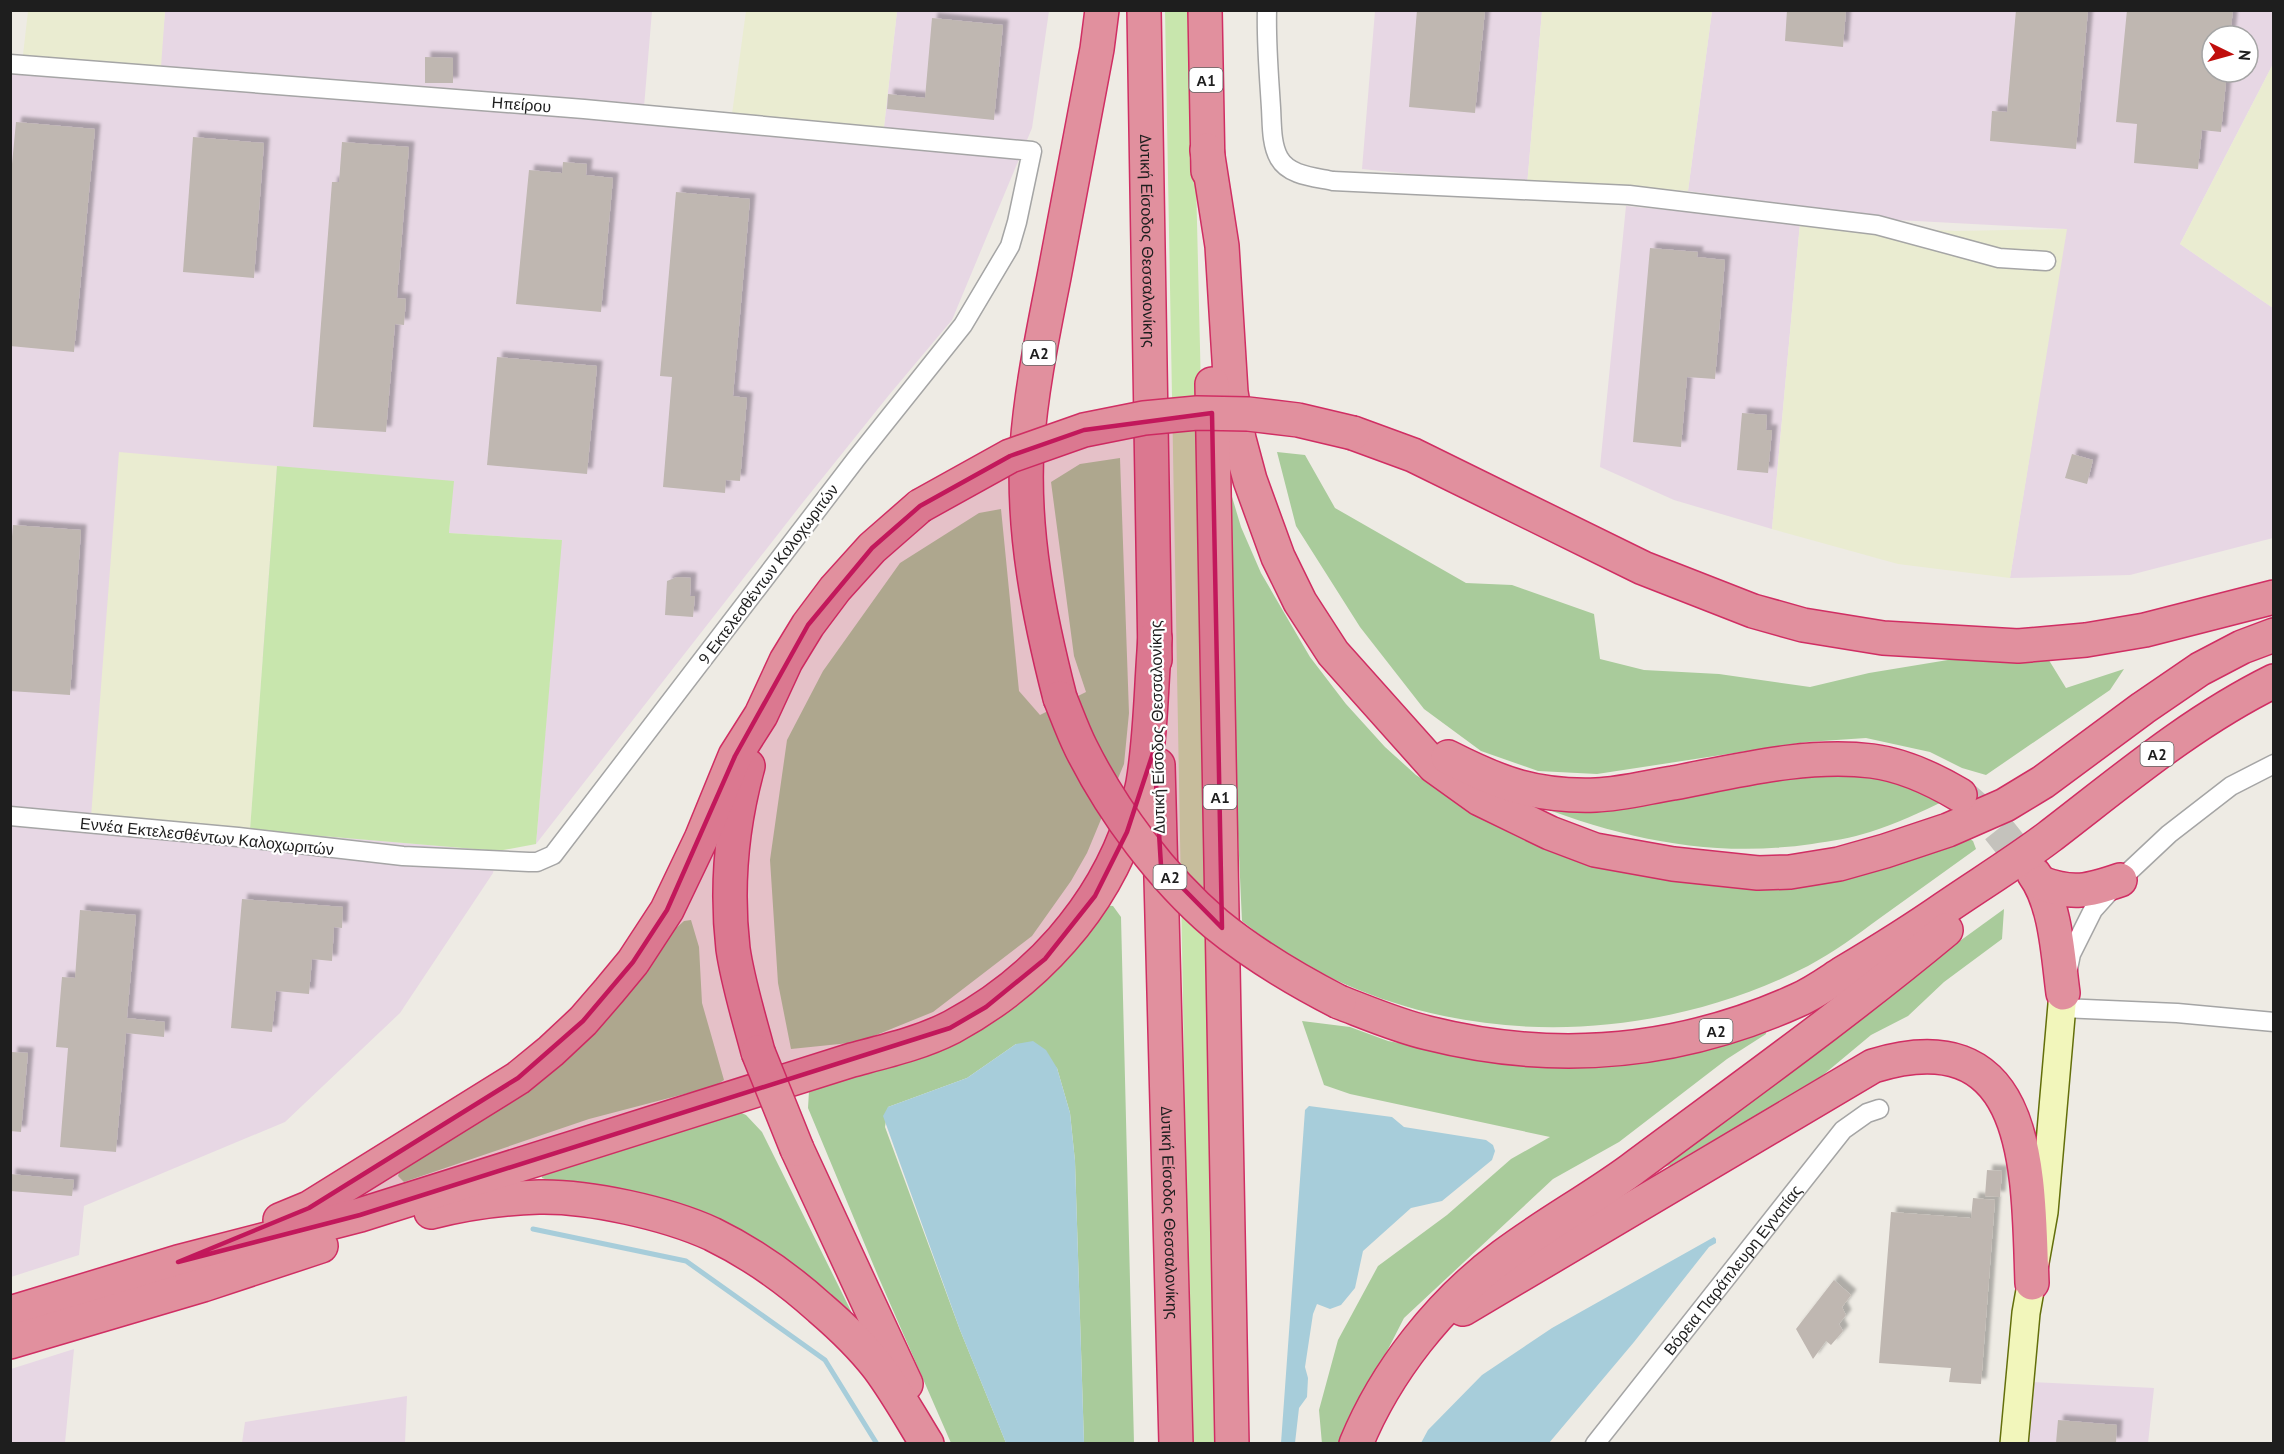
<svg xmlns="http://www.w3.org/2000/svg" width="2284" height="1454" font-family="'PT Sans',sans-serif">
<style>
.industrial{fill:#e7d7e4;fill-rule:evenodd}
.farmland{fill:#eaecd1}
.grass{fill:#c8e6ad}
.forest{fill:#a9cb9b}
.water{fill:#a7cdda}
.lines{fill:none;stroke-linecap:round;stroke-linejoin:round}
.stream{stroke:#a7cdda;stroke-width:5}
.building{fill:#bfb7b1;filter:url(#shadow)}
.highway-tunnel{stroke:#c4c2bc;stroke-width:33;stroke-dasharray:33 16;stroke-linecap:butt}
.street-casing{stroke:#a5a5a5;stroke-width:21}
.secondary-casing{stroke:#636f0b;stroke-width:30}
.highway-casing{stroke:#d02e63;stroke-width:36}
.street{stroke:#fff;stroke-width:18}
.secondary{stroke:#f2f6bb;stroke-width:27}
.highway{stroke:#e1909e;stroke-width:33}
.highway-bridge-casing{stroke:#d02e63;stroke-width:36;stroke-linecap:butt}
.highway-bridge{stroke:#e1909e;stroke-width:33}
.marked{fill:#c2185b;fill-opacity:0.2;stroke:#c2185b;stroke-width:4.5;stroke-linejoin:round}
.labels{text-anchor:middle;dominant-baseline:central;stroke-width:4.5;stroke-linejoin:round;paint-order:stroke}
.shield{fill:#fff;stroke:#626262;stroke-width:1.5}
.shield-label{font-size:15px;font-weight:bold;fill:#1e1e1e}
.street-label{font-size:16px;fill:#1e1e1e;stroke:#fff}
</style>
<defs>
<filter id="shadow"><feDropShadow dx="5.5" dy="-5.5" stdDeviation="1.5" flood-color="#0004"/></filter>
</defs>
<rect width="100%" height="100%" fill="#eeebe4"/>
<path class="industrial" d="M165 11H652L644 107 884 127 897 11H1049L1032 128 952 320 889 395 800 506 536 844 561 540 449 533 453 481 92 816 498 851 493 873 400 1013 285 1122 84 1206 79 1255 11 1277 10 54 160 67Z
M1375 11H1542L1527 186 1362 169Z
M1712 11H2273V64L2180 244 2273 308V538L2130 575 2010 578 2066 229 1897 220 1688 191ZM2212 36H2248V72H2212Z
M1626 206 1800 223 1772 529 1674 500 1600 467Z
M74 1349 65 1443H11V1369Z
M2031 1382 2154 1388 2148 1443 2025 1444Z
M407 1396 405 1443H242L245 1422Z"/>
<path class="farmland" d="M28 11H165L161 67 23 55Z
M746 11H897L884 127 732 114Z
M1542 11H1712L1688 191 1617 186H1527Z
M2273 64 2274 308H2273L2180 244Z
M1800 223 1956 231 2067 229 2010 578 1898 564 1772 529Z
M119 452 277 466 250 830 91 817Z"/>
<path class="grass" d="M1165 11H1192L1209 727 1218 1444 1191 1443Z
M277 466 454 481 449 533 562 540 536 844 498 851 250 830Z"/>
<path class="forest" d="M1277 452 1305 455 1335 508 1466 583 1512 585 1594 614 1600 659 1644 670 1719 674 1810 687 1869 673 1966 657H2047L2066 688 2124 669 2110 690 1986 775 1962 768 1930 752 1866 738 1807 742 1597 774 1538 771 1481 751 1424 709 1360 627 1296 526Z
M1120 458 1129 713 1124 764 1087 853 1071 881 1032 936 933 1012 859 1042 791 1049 778 983 770 860 787 740 823 671 900 563 979 513 1001 509 1019 691 1040 715 1086 692 1074 656 1051 482 1080 464Z
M1221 460 1241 527 1261 573 1310 657 1346 704 1385 747 1416 775 1459 804 1663 878 1967 837 1973 841 1976 849C1944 872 1912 895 1880 918 1857 935 1834 952 1808 966 1630 1057 1400 1050 1242 921Z
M1858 768 1946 800C1921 812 1896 824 1870 832 1852 838 1831 841 1812 844 1707 859 1615 837 1518 798Z
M1102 905 1113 906 1121 917 1134 1443H1084L1075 1161 1070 1113 1057 1068 1016 1044 967 1078 888 1107 885 1127 960 1330 1006 1443H951L878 1276 808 1108 809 1091 844 1076 950 1040Z
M2004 909 2002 939 1944 982 1908 1016 1871 1035 1817 1080 1671 1165 1637 1175Z
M691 920 699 947 702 1003 724 1080 715 1086 589 1119 404 1182 398 1176 401 1167 517 1092 576 1050 624 1000 674 930 684 921Z
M1302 1021 1350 1027 1388 1041 1485 1059 1582 1064 1664 1059 1764 1023 1766 1034 1727 1059 1619 1142 1553 1179 1404 1318 1340 1443 1322 1444 1319 1410 1338 1340 1378 1266 1447 1215 1511 1159 1550 1137 1350 1094 1324 1085Z
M733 1109 746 1115 762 1132 851 1311 848 1316 775 1258 542 1178 541 1172Z"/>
<path class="water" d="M1033 1041 1046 1050 1057 1068 1070 1113 1075 1161 1084 1443H1006L960 1330 883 1116 888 1107 967 1078 1016 1044Z
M1309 1106 1392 1117 1404 1127 1486 1140 1493 1145 1495 1151 1492 1160 1442 1201 1411 1208 1363 1251 1355 1288 1341 1305 1330 1309 1317 1304 1313 1314 1305 1367 1308 1378 1307 1397 1299 1408 1295 1443H1281L1305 1110Z
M1714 1237 1716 1239V1243L1709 1247 1634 1342 1549 1443H1421L1428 1430 1482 1375 1552 1328Z"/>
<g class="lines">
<path class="stream" d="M533 1229 686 1261 825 1360 877 1444"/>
</g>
<path class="building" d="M1417 10H1485L1475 113 1409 107Z
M1787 10H1846L1843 47 1785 41Z
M2016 10H2088L2076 149 1990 141 1992 111 2007 112Z
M2127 10H2233L2230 36H2212V72H2227L2221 132 2202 130 2198 169 2134 163 2137 124 2116 122Z
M932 18 1003 25 994 120 887 109 888 94 925 98Z
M425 57 453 58V83H425Z
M16 122 95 129 74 352 10 346V185Z
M193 137 264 143 254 278 183 272Z
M342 142 409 147 397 298 406 299 404 325 395 324 386 432 313 427 332 182H339Z
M563 162 587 164 586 175 613 178 601 312 516 304 529 170 562 173Z
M676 192 750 199 733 396 747 398 740 481 726 480 725 493 663 487 672 377 660 376Z
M1650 248 1698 252 1697 257 1725 260 1715 379 1687 377 1681 447 1633 442Z
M497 357 597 366 587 474 487 465Z
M1742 413 1767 415 1766 430H1772L1768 473 1737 470Z
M2072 454 2093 460 2087 484 2065 478Z
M13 525 81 530 70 695 10 691V560Z
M677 577 691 578 690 596H695L693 617 665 615 667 581Z
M242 899 343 907 342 928 334 927 332 961 312 959 309 994 276 991 272 1032 231 1028Z
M80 910 136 915 127 1018 165 1022 164 1037 126 1033 116 1152 60 1147 68 1048 56 1047 62 977 75 978Z
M12 1052 28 1053 21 1132 10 1131Z
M1987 1170 2002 1171 2000 1197 1985 1196Z
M10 1174 74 1180 72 1196 10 1191Z
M1973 1198 1995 1200 1981 1384 1949 1382 1951 1368 1879 1363 1891 1212 1971 1218Z
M1834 1280 1851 1295 1842 1307 1846 1315 1839 1324 1843 1331 1831 1345 1826 1341 1813 1359 1796 1329Z
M2058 1420 2117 1425 2116 1443H2056Z"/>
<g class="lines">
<path class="highway-tunnel" d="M1962 796 1994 824 2034 874"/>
<g class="street-casing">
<g id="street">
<path d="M1267 10C1266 43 1269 75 1271 108 1272 123 1271 144 1279 158 1289 176 1315 177 1333 181L1629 195 1877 225 1999 258 2046 261"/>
<path id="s1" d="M10 64 584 109 1032 151 1017 222 1010 246 963 325 856 459 553 855 537 862H529L403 856 238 837 10 816"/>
<path d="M2068 969 2071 954 2093 910 2120 880 2169 834 2231 786 2274 764"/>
<path d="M2062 1008 2177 1013 2274 1022"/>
<path id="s2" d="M1595 1444 1843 1130 1867 1113 1879 1109"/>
</g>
</g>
<g class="secondary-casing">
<path id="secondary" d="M2014 1444 2026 1313 2044 1212 2063 993"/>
</g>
<g class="highway-casing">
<g id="highway">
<path id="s3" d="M1144 10 1155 660"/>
<path d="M1205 10 1208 171"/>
<path d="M1207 150 1222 246 1231 392 1239 439 1250 480 1278 557 1300 602 1333 653 1434 766 1480 799 1550 833 1595 850 1673 864 1758 873 1790 872 1839 864 1885 851 1948 830 2005 805 2043 782 2143 708 2200 669 2242 647 2274 635"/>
<path d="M1212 384 1232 1444"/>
<path d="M1353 433 1413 455 1643 568 1753 611 1803 625 1883 638 2018 646 2086 640 2145 630 2274 597"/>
<path d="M1060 698C1039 616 1022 532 1027 447 1031 390 1043 333 1054 277 1068 201 1082 125 1097 49L1102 10"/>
<path d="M1448 757C1501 784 1536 797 1596 795 1622 794 1648 787 1673 783 1737 771 1806 753 1872 761 1904 765 1933 779 1960 795"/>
<path id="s4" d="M1158 765 1176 1444"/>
<path d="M748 766C732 824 726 888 733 949 738 983 749 1018 758 1052"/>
<path d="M2034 874C2056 904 2058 956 2063 993"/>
<path d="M2041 883C2073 895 2088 891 2120 880"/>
<path d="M1339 1002C1368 1013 1398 1026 1428 1033 1555 1065 1679 1054 1798 1000 1814 993 1829 982 1843 973 1878 952 1912 931 1945 908 1980 884 2016 862 2049 837 2122 781 2191 722 2274 681"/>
<path d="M797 1149 906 1384"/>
<path d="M431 1212C466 1203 503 1198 539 1197 589 1196 666 1213 712 1234 751 1253 788 1279 820 1308 841 1326 861 1345 878 1367 896 1391 911 1418 927 1444"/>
<path d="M280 1220 309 1208 518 1078 551 1051 583 1021 609 991 633 962 667 910 701 839 735 756 761 715 786 661 808 625 835 589 872 548 920 506"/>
<path d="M1463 1309 1873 1066C2034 1017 2028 1175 2032 1283"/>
<path d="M10 1313 178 1262 360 1215 852 1060C886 1051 921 1043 952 1027 1035 982 1102 909 1132 818 1136 807 1141 795 1143 783 1151 736 1151 686 1155 638"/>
<path d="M10 1342 203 1285 321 1246"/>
<path d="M1356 1444C1386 1371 1440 1303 1503 1256 1544 1225 1590 1200 1631 1170 1737 1091 1845 1014 1946 930"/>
</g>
</g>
<use href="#street" class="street"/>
<use href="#secondary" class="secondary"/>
<use href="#highway" class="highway"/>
<g class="highway-bridge-casing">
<path id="highway-bridge" d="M920 506 1010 456 1084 430 1144 418 1197 413 1248 414 1298 420 1353 433
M1060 698C1067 715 1073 732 1081 748 1113 812 1162 878 1216 924 1254 955 1296 980 1339 1002
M758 1052 797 1149"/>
</g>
<use href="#highway-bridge" class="highway-bridge"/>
</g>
<path class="marked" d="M1212 413 1222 928 1161 866 1154 750 1127 832 1095 896 1045 959 986 1007 950 1028 360 1215 178 1262 309 1208 518 1078 583 1021 633 962 667 910 735 756 808 625 872 548 920 506 1010 456 1084 430Z"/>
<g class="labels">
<g class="shield">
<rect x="1189.5" y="68" width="33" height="24" rx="4.5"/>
<rect x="1022.5" y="341" width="33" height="24" rx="4.5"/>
<rect x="2140.5" y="742" width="33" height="24" rx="4.5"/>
<rect x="1203.5" y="785" width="33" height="24" rx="4.5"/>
<rect x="1153.5" y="865" width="33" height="24" rx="4.5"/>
<rect x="1699.5" y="1019" width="33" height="24" rx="4.5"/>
</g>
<g class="shield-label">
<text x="1206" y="80">Α1</text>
<text x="1039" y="353">Α2</text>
<text x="2157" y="754">Α2</text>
<text x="1220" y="797">Α1</text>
<text x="1170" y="877">Α2</text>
<text x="1716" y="1031">Α2</text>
</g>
<g class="street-label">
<text stroke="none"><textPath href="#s1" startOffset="513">Ηπείρου</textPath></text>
<text stroke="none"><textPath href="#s3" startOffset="231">Δυτική Είσοδος Θεσσαλονίκης</textPath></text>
<text transform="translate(768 574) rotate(-53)">9 Εκτελεσθέντων Καλοχωριτών</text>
<text transform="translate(1157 727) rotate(-91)">Δυτική Είσοδος Θεσσαλονίκης</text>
<text transform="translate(207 836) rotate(6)">Εννέα Εκτελεσθέντων Καλοχωριτών</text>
<text stroke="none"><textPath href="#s4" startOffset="448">Δυτική Είσοδος Θεσσαλονίκης</textPath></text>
<text stroke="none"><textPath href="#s2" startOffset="222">Βόρεια Παράπλευρη Εγνατίας</textPath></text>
</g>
</g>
<rect width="2284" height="1454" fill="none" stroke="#1e1e1e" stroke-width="24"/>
<g transform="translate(2230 54) rotate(95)"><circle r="28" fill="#ffffff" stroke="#a5a5a5" stroke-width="1.5"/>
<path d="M0-4.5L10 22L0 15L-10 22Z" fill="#c00e0c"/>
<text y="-9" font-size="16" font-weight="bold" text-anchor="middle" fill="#1e1e1e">N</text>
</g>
</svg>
